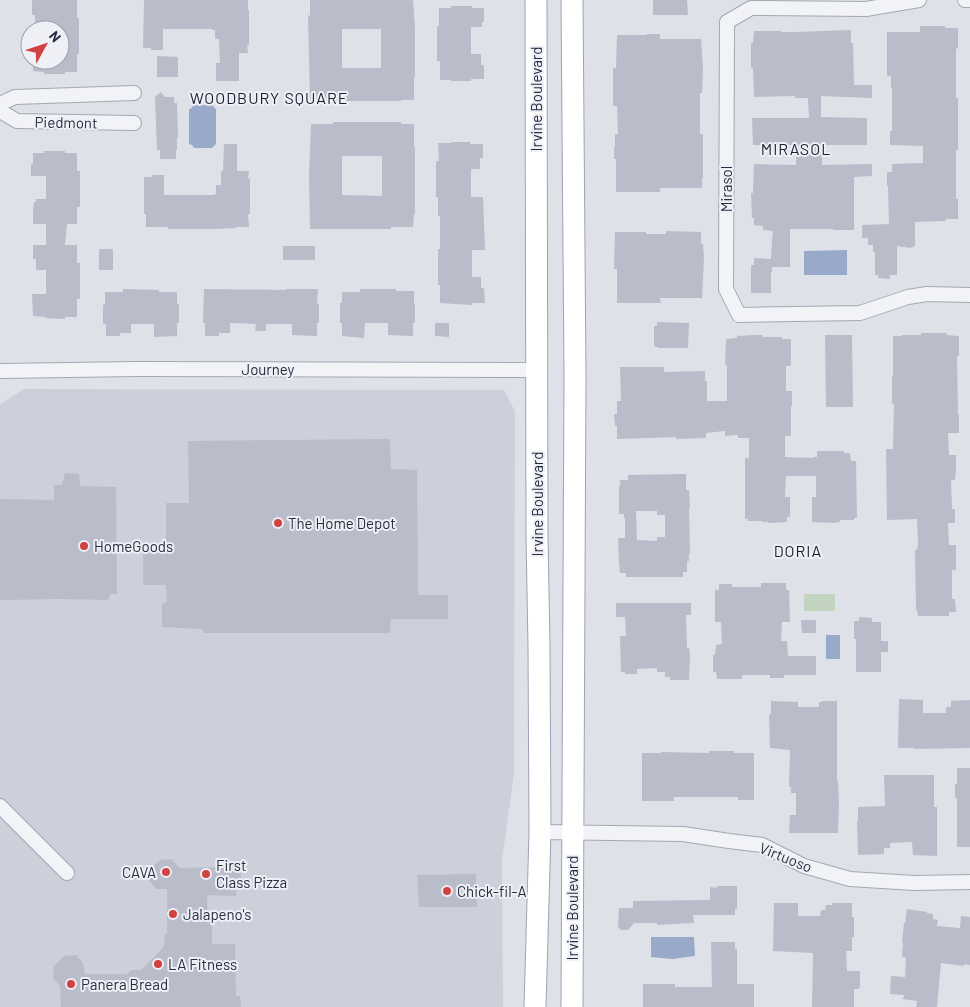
<svg xmlns="http://www.w3.org/2000/svg" width="970" height="1007" font-family="Barlow,sans-serif">
<style>
.built{fill:#cdd0db}
.green{fill:#c2d3c0}
.water{fill:#99a9ca}
.building{fill:#b9bcc9;fill-rule:evenodd}
.lines{fill:none;stroke-linecap:round;stroke-linejoin:round}
.minor-casing{stroke:#a4a7b3;stroke-width:16}
.primary-casing{stroke:#9ea3b5;stroke-width:23}
.minor{stroke:#f2f3f7;stroke-width:14}
.primary{stroke:#fff;stroke-width:21}
.poi-dot{fill:#d14140;stroke:#eef0f6;stroke-width:2}
.labels{text-anchor:middle;dominant-baseline:central;stroke-width:4;stroke-linejoin:round;paint-order:stroke}
.street-label{font-size:15px;fill:#272d40;stroke:#eef0f6}
.poi-label{font-size:15px;fill:#272d40;stroke:#eef0f6;text-anchor:start}
.neighbourhood-label{font-size:16px;letter-spacing:1px;fill:#1a1e31;stroke:#eef0f6}
</style>
<rect width="100%" height="100%" fill="#dfe1e9"/>
<path class="built" d="M24 389 504 390 515 411 514 773 502 861 503 1007H0V404Z"/>
<path class="green" d="M804 594H835V611H804Z"/>
<path class="water" d="M193 105H212L216 109V144L212 148H194L192 145 189 144V109L192 108Z
M847 250V275H804V251Z
M826 635H840V659H826Z
M651 937H694L695 956 672 959 651 957Z"/>
<path class="building" d="M32 0H77V18H79V54H77V72H65V74H44V72L33 71V60H60V30H49V26H35V15H32Z
M144 0H248V10H249V45H247L248 53H239V81H216V63H220L219 39H215V30H212V29H163V50H151V48H143Z
M310 0H413L415 28V77H414V100H401V101H333V100H310L308 15 310 16ZM342 29H381V68H342Z
M653 0H687L688 15H653Z
M451 6H472V8H484V22H482V27H471V54H481V65H484V79H471V81H451V80H440V61H437V26H439V8H451Z
M920 26H945V28H958V49L956 48V98H958V150H956V199H958V219H946V221L915 222V246L910 248 897 246V275H890V279L878 278V275H875V252H873V245H868V238H862V225L889 224 888 186H887V172H892V164L923 163V146L890 145V131H892V88H891V76H887V32H920Z
M851 30V43H853L854 85H872V98L821 96V117L867 118V145H822V165L872 164V176L854 177V230H833V229H790V267H772V272H771V293H751V265H754V258L771 259 772 240 773 231 763 230V226L754 225V218H752L751 193H753L754 164 796 165V145H753L752 118H809L808 98H795V96L754 97 753 68H751V43H753L754 31H781V32H796Z
M647 34H660V39H701L703 68 702 93H700V134H703V178H702V188H660V192H616V159H614V147H615V134H618L617 106H613V68H616L617 35H647Z
M157 56 178 57V77H157Z
M161 92 165 97H174V103H177L178 138H177V150H176V159H160V150H157L155 97Z
M333 122H401V124H414V147H415V214H414L413 227H391V229H310L309 177 311 124H333ZM342 156H382V196L342 195Z
M451 142H470V144H483V158H480V169H471V197H483L485 250H472V277H481V288H484L485 303H472V305L440 303V285H438V249H440V216H438V197H436V161H439L438 143H451Z
M224 144H237V171H249L248 179 250 178V214H248L249 227H236V228L217 229H168V227H146V214H144V177H152V175H164V195H213L216 194V185H221V171H223Z
M44 151H65V153H77V171H80V207H77V224H67L65 245H77V263H80V299H77V317H65V319L45 318 46 317 33 316 32 294H46V270H36V259H33V245H46V224H33V211L34 202H36V199H46V176H31V164H33V153H44Z
M666 231 701 232V244H703L704 257 702 298H660L661 303H617V269H614L615 232H646V234H666Z
M283 246H315V260H283Z
M99 249H113V270H99Z
M123 289 159 290V292H177V304H179V323H177V336L154 337V324H131V333H120V336H106V324H103V305L105 304V292H123Z
M204 289 286 290V289H318L317 304H319V323H317V336L292 335V324H266V331H255L256 324 230 323V333H219V336H205V323H203Z
M360 289H396V291H414V304H415V323H413V336L388 335V323H365L364 338 342 336V323H340V303H342V292H360Z
M657 322 689 323 688 348H660L654 346V326H657Z
M435 323H449V337L435 336Z
M921 333H947L946 335 959 336V356H957L958 414H959V433H948L949 455H956V470L955 480H951L952 509H955V523H948V526L949 545H956V570H952V599H955L956 612H949V616H918L917 610H916L915 550H917L918 544 917 519 887 520 886 449H893L894 404H892V376H893V336H902V335H921Z
M755 335H763L762 337H782V339H791V366H786V391H792V406H791V436H785V457L813 458V457H817V451H844V453H850L851 461H856L857 518H854V520H840V522L834 523 812 522V497H816V476H786L785 497H790V517H787V522L768 523V522H762V521H748V519H745V458H749V438H738V435L725 436V431L706 433V438L676 439V437L617 439V426H615L614 414H617V401H621L620 367H664V372L705 371V381H707V401H727V365H725L726 339 737 338V336Z
M825 335H852L853 407H826Z
M390 439 391 469 417 470 418 595H448V619H391L390 633H203V629L162 627V604L167 602 166 585H143V544H166V503H189L188 441Z
M65 473 79 474 80 486 116 487 117 594H110L108 600 61 599 0 600V499L54 500V485H62Z
M686 474V490H689L690 508H689L690 554H689V561H687V572H683V577H626V573H620L619 563 618 538H625V518H624V514H619V486H620V480H628V475ZM636 511H657V515H665V537H657V541L637 540Z
M761 583H786V590H789L790 622H782L781 641H787L788 656H816V675H784V678H770V675H742V679H717L716 672H713V655H715L716 645 722 644 721 622H715V590H719V584H732V587H761Z
M616 603H691V615H686L687 648H689L690 655 689 680H670V677H665V672H657V668L637 669V674H625V672H621L620 636H626L625 617H616Z
M859 617 872 618V622H881V641H888V652H881V672H856V639H854V621H859Z
M801 620H816V633H802Z
M899 699 923 700V713H946V707H951V701L970 700V748L914 749V748H898Z
M771 701 798 702V707H819V702H822V701H837V781H838L839 803 838 833H789L790 815H796V793H791V787H789L790 750 770 748 769 715 771 714Z
M709 751H734V753H754V800H738V797H674V801H642V753H661V752L709 753Z
M957 768H970V847H957V798H955V784H957Z
M884 775H934V807H937V856L913 855 912 842 890 843V848H884V854L858 855 857 821H858V807L885 806Z
M172 859 179 868 226 867 227 863H240L241 878H237L236 896 207 895 208 922H212V944H235L236 996H240L241 1007H61L60 986 53 978 54 966 64 956 76 955 83 963 85 974H127L131 970H141L164 947 165 934H167V889H156L149 880 150 868 160 860Z
M476 874 477 907H419L417 875Z
M717 886H737V909H735V915H693L694 923 657 925V923H634L628 930H621L618 927 619 908H633V901L710 900V887L717 888Z
M774 903H798V916H820L821 910H825L826 905H832V903H852V917H854V937H852V951H846L847 971H860V985L859 989H854V1007H812L813 953 773 951Z
M907 909 927 912V913L933 914V919L938 920 937 926 960 928 961 916 970 917V965L964 964V966L941 963 937 1007H916L917 1001 903 999 904 995 890 994 891 976 905 977 906 958 902 957 903 943H902L904 923H905Z
M711 942H735V949H737V984H754V1007H643V984H675V987H712Z"/>
<g class="lines">
<g class="minor-casing">
<path id="minor" d="M919 0 866 9 751 8 727 22 726 289 739 315 860 313 908 297 927 294 970 295
M965 0H970
M0 104 15 97 134 93
M0 111 17 121 134 123
M0 371 137 369 537 370
M0 806 67 873
M540 832 683 834 729 841 762 845 804 866 850 879 914 883 970 882"/>
</g>
<g class="primary-casing">
<path id="primary" d="M535 1007 540 832 539 647 537 535 536 0
M572 1007 575 375 572 0"/>
</g>
<use href="#minor" class="minor"/>
<use href="#primary" class="primary"/>
</g>
<g class="poi-dot">
<circle cx="278" cy="523" r="5"/>
<circle cx="84" cy="546" r="5"/>
<circle cx="166" cy="872" r="5"/>
<circle cx="206" cy="874" r="5"/>
<circle cx="447" cy="891" r="5"/>
<circle cx="173" cy="914" r="5"/>
<circle cx="158" cy="964" r="5"/>
<circle cx="71" cy="984" r="5"/>
</g>
<g class="labels">
<g class="street-label">
<text transform="translate(536 99) rotate(-90)">Irvine Boulevard</text>
<text transform="translate(66 122) rotate(1)">Piedmont</text>
<text transform="translate(726 189) rotate(-90)">Mirasol</text>
<text x="268" y="369">Journey</text>
<text transform="translate(537 504) rotate(-90)">Irvine Boulevard</text>
<text transform="translate(786 857) rotate(22)">Virtuoso</text>
<text transform="translate(572 908) rotate(-90)">Irvine Boulevard</text>
</g>
<g class="poi-label">
<text x="288" y="523">The Home Depot</text>
<text x="94" y="546">HomeGoods</text>
<text x="216" y="865">First<tspan x="216" dy="17">Class Pizza</tspan></text>
<text x="156" y="872" text-anchor="end">CAVA</text>
<text x="457" y="891">Chick-fil-A</text>
<text x="183" y="914">Jalapeno's</text>
<text x="168" y="964">LA Fitness</text>
<text x="81" y="984">Panera Bread</text>
</g>
<g class="neighbourhood-label">
<text x="269" y="97">WOODBURY SQUARE</text>
<text x="796" y="148">MIRASOL</text>
<text x="798" y="550">DORIA</text>
</g>
</g>
<g transform="translate(45 45) rotate(50)"><circle r="24" fill="#eef0f6" stroke="#9ea2ad"/>
<path d="M0-4L9 19L0 12L-9 19Z" fill="#d14140"/>
<text y="-8" font-size="14" font-weight="bold" text-anchor="middle" fill="#272d40">N</text>
</g>
</svg>
